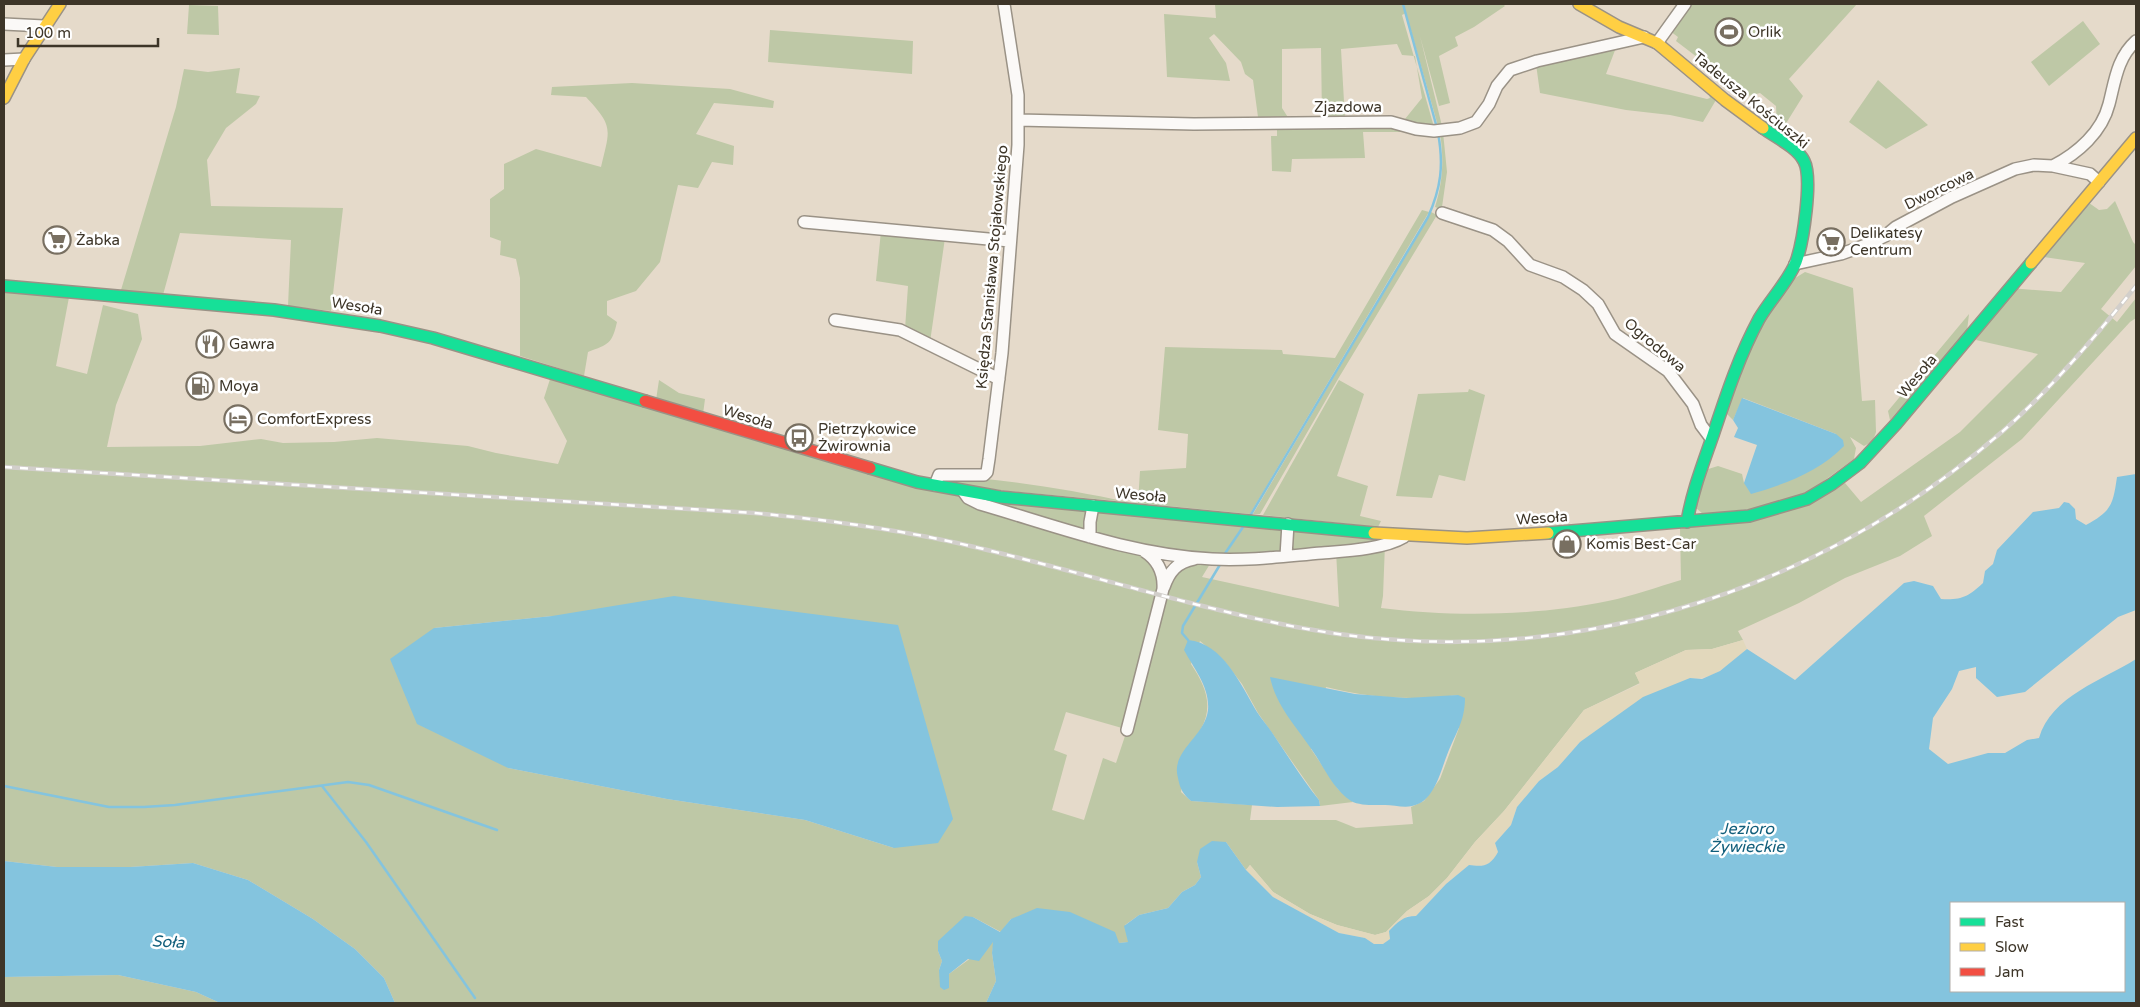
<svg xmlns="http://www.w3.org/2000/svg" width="2140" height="1007" font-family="'Varela Round',sans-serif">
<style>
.green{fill:#bec8a6;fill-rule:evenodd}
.sand{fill:#e2d8bc}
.water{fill:#84c4de;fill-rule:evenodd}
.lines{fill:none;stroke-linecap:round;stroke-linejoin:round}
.stream{stroke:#84c4de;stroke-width:2.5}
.street-casing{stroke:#9a9286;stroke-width:14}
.fast-casing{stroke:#9a9286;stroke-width:14}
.slow-casing{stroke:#9a9286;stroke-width:14}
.jam-casing{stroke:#9a9286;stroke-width:14}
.street{stroke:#fbf9f7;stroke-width:11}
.fast{stroke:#16e098;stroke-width:11}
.slow{stroke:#ffcf43;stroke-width:11}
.jam{stroke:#f24e42;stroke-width:11}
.rail-casing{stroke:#d2cfcb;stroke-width:4.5}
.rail{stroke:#fff;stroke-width:2.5;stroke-dasharray:8;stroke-linecap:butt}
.labels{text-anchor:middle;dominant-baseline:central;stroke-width:5;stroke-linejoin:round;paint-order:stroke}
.poi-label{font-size:15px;fill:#3d3528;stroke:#fff;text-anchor:start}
.street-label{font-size:15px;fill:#3d3528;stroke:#fff}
.water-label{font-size:16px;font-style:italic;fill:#115e7b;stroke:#fff}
</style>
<rect width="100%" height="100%" fill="#e5daca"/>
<path class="green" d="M1215 4H1503L1505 6 1474 27 1455 37 1458 46 1439 56 1450 103 1439 106 1420 36 1442 126H1438L1406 13 1402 15 1434 127 1408 123 1405 119 1422 98 1415 56 1402 55 1397 44 1341 49 1345 119 1322 118 1321 48 1282 49V108L1289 119H1260L1258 117 1253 80 1245 74 1241 62 1214 34 1209 38 1226 63 1230 81 1167 77 1164 14 1216 18Z
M1689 4H1857L1789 79 1803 96 1780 133 1777 128 1776 106 1760 93 1748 96 1676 41 1678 37 1670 31Z
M189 5 218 6 219 35 187 34Z
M2083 21 2100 44 2049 86 2031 62Z
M770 30 913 41 912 74 768 62Z
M1617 45 1606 74 1707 99 1710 98 1709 95 1716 100 1703 122 1670 115 1626 110 1540 93 1536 64Z
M240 68 236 93 260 96 256 104 226 128 207 160 211 206 343 208 331 311 288 306 291 240 180 233 163 295 121 290 176 107 184 69 208 72Z
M1878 80 1928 125 1886 149 1849 122Z
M632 83 730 89 774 101 773 108 714 103 696 134 734 146 733 165 712 162 698 188 678 185 660 262 636 291 607 301V315L617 322C612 344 609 344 588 352L584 376 520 356V278L516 259 500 255 501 241 490 237V199L504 189V164L536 149 601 167C610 129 614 127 586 97L551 95 552 87Z
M1391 124 1407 128 1406 132H1363L1365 158 1292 159 1291 172 1272 171 1271 136H1277V125Z
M1443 132 1447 172 1442 207 1440 209 1435 207C1443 182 1444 159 1440 133Z
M2085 200 2099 210 2107 209 2115 201 2133 242 2136 245V266L2101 309 2117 322 2136 298V318L2130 322 2022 439 1924 516 1932 536 1900 556 1845 578 1799 603 1738 631 1743 640 1712 649 1686 650 1635 673 1640 683 1584 710 1504 811 1475 842 1447 878 1429 896 1407 911 1386 932 1375 935 1337 925 1310 914 1273 892 1250 865 1246 870 1226 842 1197 862 1201 877 1195 885 1182 892 1168 908 1139 915 1125 925 1129 942 1119 943 1011 919 1001 932 973 917 938 951 942 961 939 970 947 982 949 974 994 941 992 953 996 981 986 1003H395L384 978 355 949 313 919 248 880 193 863 130 867H57L4 861V289L70 292 56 366 87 374 103 305 138 314 142 339 116 405 107 447 200 446 261 439 283 443 334 442 377 438 468 446 496 453 558 464 567 441 544 398 551 376 935 485 1405 536 1385 544 1383 596 1381 608C1452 617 1537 616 1608 601 1633 596 1657 587 1681 580L1680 528 1732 518 1845 483 1861 502 1960 432 2038 354 1976 340 2010 288 2061 292 2085 263 2037 256ZM1142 550 1188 560 1168 576ZM1336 551 1339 607 1202 577 1213 559ZM552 616 894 848 805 820 667 799 508 768 434 628ZM1153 622 1127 730 1116 763 1103 758 1084 820 1052 810 1067 755 1054 750 1066 712 1122 728 1148 624ZM1200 641 1226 663 1242 684 1258 713 1319 800 1320 806 1353 802 1338 789 1311 749 1326 687C1369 698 1414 701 1458 695L1459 728 1440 779 1424 801 1411 807 1413 824 1356 828 1336 820H1250L1252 805 1191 801 1181 792C1184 777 1185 756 1192 742 1194 738 1198 734 1201 729 1214 705 1205 685 1191 664Z
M1422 210 1429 212 1250 514 1138 503 1140 471 1186 468 1188 434 1158 430 1165 347 1282 350 1283 354 1335 358Z
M1431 212 1437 215 1338 379 1260 514H1253Z
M881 231 945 238 930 342 905 329 908 286 876 281Z
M1805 272 1853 288 1862 401 1875 400 1876 432C1874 439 1871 443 1864 446L1850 437 1856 448 1854 459 1810 491 1760 508 1703 514 1696 508 1705 470 1718 466 1742 474 1744 483 1836 434 1743 398 1733 420 1725 412 1756 335 1792 280Z
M1969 314 1967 331 1890 420 1888 411Z
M659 380 679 393 705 399 703 414 656 400Z
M1339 380 1364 394 1337 476 1368 486 1360 516 1381 521 1378 527 1263 515Z
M1469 389 1485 395 1465 481 1439 475 1432 498 1396 496 1418 394 1468 392Z
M943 476C1008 479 1065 489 1129 502L1007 491 943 482Z
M118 975 196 992 220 1003H4V977Z"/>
<path class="sand" d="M1743 640 1747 649C1730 663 1714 681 1690 678L1580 742 1558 767 1539 781 1517 807 1511 825 1495 843 1498 852C1490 866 1484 867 1469 865L1446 884 1416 916H1407L1390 939 1383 945 1374 944 1365 938 1339 933 1273 897 1246 870 1250 865 1273 892 1310 914 1337 925 1375 935 1386 932 1407 911 1429 896 1447 878 1475 842 1504 811 1584 710 1640 684 1635 673 1686 650 1712 649Z"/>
<path class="water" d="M1742 398 1836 434 1843 440 1844 446C1819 472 1785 484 1751 494L1744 483 1757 445 1734 437 1738 428 1733 420Z
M2136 474V610L2118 617 2025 692 1997 697 1976 678V667L1959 671 1952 689 1933 718 1929 749 1948 764 1988 753H2005L2027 740 2039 738C2051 696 2103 680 2136 659V1003H986L996 981 992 953 993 942 979 961 968 959 949 974V988L944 990 940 987 939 970 942 961 938 951V941L965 916 973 917 1000 932 1011 919 1037 908 1070 912 1115 932 1119 943 1128 942 1124 926 1139 915 1168 908 1182 892 1195 885 1201 877 1197 862 1200 849 1212 841 1226 842 1246 870 1273 897 1339 933 1365 938 1374 944H1383L1390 939 1389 931C1398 922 1403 916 1416 916L1446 884 1469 865C1484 867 1490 866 1498 852L1495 843 1511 825 1517 807 1539 781 1558 767 1580 742 1643 697 1690 678 1702 679 1720 671 1747 649 1795 680 1904 583 1914 581 1933 586 1941 599C1962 600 1968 597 1983 583L1985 571 1993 564 1997 550 2033 512 2059 508 2064 502 2069 503 2075 509 2076 519 2086 525C2112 511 2113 504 2117 477ZM1951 903H2124V991H1951Z
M674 596 898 625 953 819 938 843 894 848 805 820 667 799 508 768 417 724 390 659 434 628 552 616Z
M1188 640C1223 643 1241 685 1257 712 1262 720 1268 726 1273 734 1288 756 1302 779 1319 800L1320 806 1277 807 1191 801C1183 794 1180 789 1178 778 1170 751 1205 737 1208 710 1210 687 1194 669 1184 650Z
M1270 677 1355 694 1406 698 1458 695 1465 698C1465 722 1455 734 1447 755 1440 773 1434 802 1412 806 1404 808 1393 805 1385 805 1375 805 1360 806 1351 801 1333 789 1324 767 1312 750 1296 726 1276 706 1270 677Z
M4 861 57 867H130L193 863 248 880 313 919 355 949 384 978 395 1003H220L196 992 118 975 4 977Z"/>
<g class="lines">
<path class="stream" d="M1403 4 1437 128
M1250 516 1428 217C1441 188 1444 165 1438 133
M1224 555 1243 527
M1188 640 1182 633 1183 626 1221 563
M4 786 109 807H144L175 805 348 782 369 785 497 830
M322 786 366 842 475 998"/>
<g class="street-casing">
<path id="street" d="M4 24 44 26
M1657 43 1685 4
M4 60 24 59
M1018 120 1194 124 1391 122 1416 129 1434 131 1460 128 1476 122 1489 104 1497 86 1510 70 1537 61 1644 37
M2053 166C2078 153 2102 132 2109 104 2115 81 2117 58 2136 41
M1442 213 1493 230 1508 241 1530 265 1563 277 1583 290 1598 304 1615 334 1668 371 1693 404 1701 425 1710 437
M804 222 1010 241
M1795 264 1841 254 1866 245 1885 236 1896 227 1952 197 2015 169 2034 165 2053 166 2090 174 2099 182
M835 320 900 330 999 379
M935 485 939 475H984L987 472 989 459 1002 353 1018 145V95L1004 4
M963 491 968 498 980 504C1056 526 1132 555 1212 559 1249 561 1286 556 1322 553 1346 551 1384 549 1404 537
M1090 537V522L1093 506
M1286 556 1288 524
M1164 587C1169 572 1177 562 1194 559
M1127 730 1163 589C1164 573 1158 560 1144 551"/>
</g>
<g class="fast-casing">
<path id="fast" d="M4 286 274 310 380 326 433 338 645 401
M870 468 917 482 1000 497 1374 533
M1687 522C1692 492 1703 464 1713 435 1726 396 1739 356 1759 319 1770 300 1788 282 1796 262 1803 243 1813 178 1804 161 1797 147 1775 137 1763 128
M1548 533 1749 516 1807 499 1832 484 1860 463 1896 424 2031 263"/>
</g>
<g class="slow-casing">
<path id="slow" d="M1579 4 1619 27 1657 43 1725 100 1763 128
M4 98 24 59 60 4
M2031 263 2136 138
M1374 533 1467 538 1548 533"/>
</g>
<g class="jam-casing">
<path id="jam" d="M645 401 870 468"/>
</g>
<use href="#street" class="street"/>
<use href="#fast" class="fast"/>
<use href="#slow" class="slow"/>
<use href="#jam" class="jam"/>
<g class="rail-casing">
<path id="rail" d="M4 467 754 513C829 520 904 530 979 548 1084 573 1189 606 1296 627 1551 676 1808 600 2003 431 2053 387 2095 337 2136 286"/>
</g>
<use href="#rail" class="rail"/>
</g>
<defs>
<g id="stadium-ring" transform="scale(1.4375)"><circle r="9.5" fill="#fff" stroke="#786f61" stroke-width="1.5"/><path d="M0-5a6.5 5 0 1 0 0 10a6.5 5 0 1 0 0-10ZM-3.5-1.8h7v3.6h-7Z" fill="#786f61"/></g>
<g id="supermarket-ring" transform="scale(1.4375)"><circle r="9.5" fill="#fff" stroke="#786f61" stroke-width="1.5"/><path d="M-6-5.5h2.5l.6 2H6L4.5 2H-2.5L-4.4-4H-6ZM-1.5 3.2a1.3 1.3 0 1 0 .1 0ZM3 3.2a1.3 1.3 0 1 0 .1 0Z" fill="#786f61"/></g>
<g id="restaurant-ring" transform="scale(1.4375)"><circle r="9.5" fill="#fff" stroke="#786f61" stroke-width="1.5"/><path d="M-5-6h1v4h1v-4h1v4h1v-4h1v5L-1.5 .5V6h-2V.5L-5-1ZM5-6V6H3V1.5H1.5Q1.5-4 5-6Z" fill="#786f61"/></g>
<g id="fuel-ring" transform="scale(1.4375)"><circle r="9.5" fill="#fff" stroke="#786f61" stroke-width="1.5"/><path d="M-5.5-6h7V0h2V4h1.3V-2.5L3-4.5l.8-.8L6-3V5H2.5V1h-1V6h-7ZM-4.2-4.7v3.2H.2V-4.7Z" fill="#786f61"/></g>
<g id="hotel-ring" transform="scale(1.4375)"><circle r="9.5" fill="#fff" stroke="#786f61" stroke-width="1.5"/><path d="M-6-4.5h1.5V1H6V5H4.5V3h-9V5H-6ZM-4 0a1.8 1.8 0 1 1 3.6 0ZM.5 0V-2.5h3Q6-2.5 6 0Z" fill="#786f61"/></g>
<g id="bus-ring" transform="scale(1.4375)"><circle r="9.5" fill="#fff" stroke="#786f61" stroke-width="1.5"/><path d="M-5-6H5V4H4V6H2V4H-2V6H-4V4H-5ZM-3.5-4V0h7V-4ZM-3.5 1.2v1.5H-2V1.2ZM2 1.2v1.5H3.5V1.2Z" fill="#786f61"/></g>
<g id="shop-ring" transform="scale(1.4375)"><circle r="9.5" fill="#fff" stroke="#786f61" stroke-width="1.5"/><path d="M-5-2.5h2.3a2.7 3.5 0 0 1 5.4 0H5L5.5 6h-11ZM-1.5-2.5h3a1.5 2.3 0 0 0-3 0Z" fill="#786f61"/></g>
</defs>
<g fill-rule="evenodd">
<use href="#stadium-ring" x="1729" y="32"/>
<use href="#supermarket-ring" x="57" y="240"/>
<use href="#supermarket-ring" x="1831" y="242"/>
<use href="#restaurant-ring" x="210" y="344"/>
<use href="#fuel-ring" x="200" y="386"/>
<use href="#hotel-ring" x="238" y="419"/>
<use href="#bus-ring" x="799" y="438"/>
<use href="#shop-ring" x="1567" y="544"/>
</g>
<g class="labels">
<g class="poi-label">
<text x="1748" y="32">Orlik</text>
<text x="1850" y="233">Delikatesy<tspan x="1850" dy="17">Centrum</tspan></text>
<text x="76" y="240">Żabka</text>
<text x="229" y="344">Gawra</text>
<text x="219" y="386">Moya</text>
<text x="257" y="419">ComfortExpress</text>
<text x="818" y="429">Pietrzykowice<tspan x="818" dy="17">Żwirownia</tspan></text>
<text x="1586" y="544">Komis Best-Car</text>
</g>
<g class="street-label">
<text transform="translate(1751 100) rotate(39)">Tadeusza Kościuszki</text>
<text x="1348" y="107">Zjazdowa</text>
<text transform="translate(1939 189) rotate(-26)">Dworcowa</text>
<text transform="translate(992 267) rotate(-85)">Księdza Stanisława Stojałowskiego</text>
<text transform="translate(357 306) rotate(9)">Wesoła</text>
<text transform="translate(1655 345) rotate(40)">Ogrodowa</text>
<text transform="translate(1917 376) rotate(-50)">Wesoła</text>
<text transform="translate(748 417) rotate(17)">Wesoła</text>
<text transform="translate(1141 495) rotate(5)">Wesoła</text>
<text transform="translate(1542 518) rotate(-4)">Wesoła</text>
</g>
<g class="water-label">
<text x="1747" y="829">Jezioro<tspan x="1747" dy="18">Żywieckie</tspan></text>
<text transform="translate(168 942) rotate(3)">Soła</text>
</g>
</g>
<rect width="2140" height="1007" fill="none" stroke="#3d3528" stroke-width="10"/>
<rect x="1950" y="902" width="175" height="90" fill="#ffffff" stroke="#b1aea9"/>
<rect x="1960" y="918" width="25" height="8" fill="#16e098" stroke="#b1aea9"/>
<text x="1995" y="927" font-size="15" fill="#3d3528">Fast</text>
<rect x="1960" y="943" width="25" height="8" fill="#ffcf43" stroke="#b1aea9"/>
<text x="1995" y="952" font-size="15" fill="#3d3528">Slow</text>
<rect x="1960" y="968" width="25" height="8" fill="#f24e42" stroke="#b1aea9"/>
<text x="1995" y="977" font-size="15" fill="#3d3528">Jam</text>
<path d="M18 38v8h140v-8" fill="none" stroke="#3d3528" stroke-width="2.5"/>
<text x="25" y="38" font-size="15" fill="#3d3528" stroke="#ffffff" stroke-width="4" paint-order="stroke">100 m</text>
</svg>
